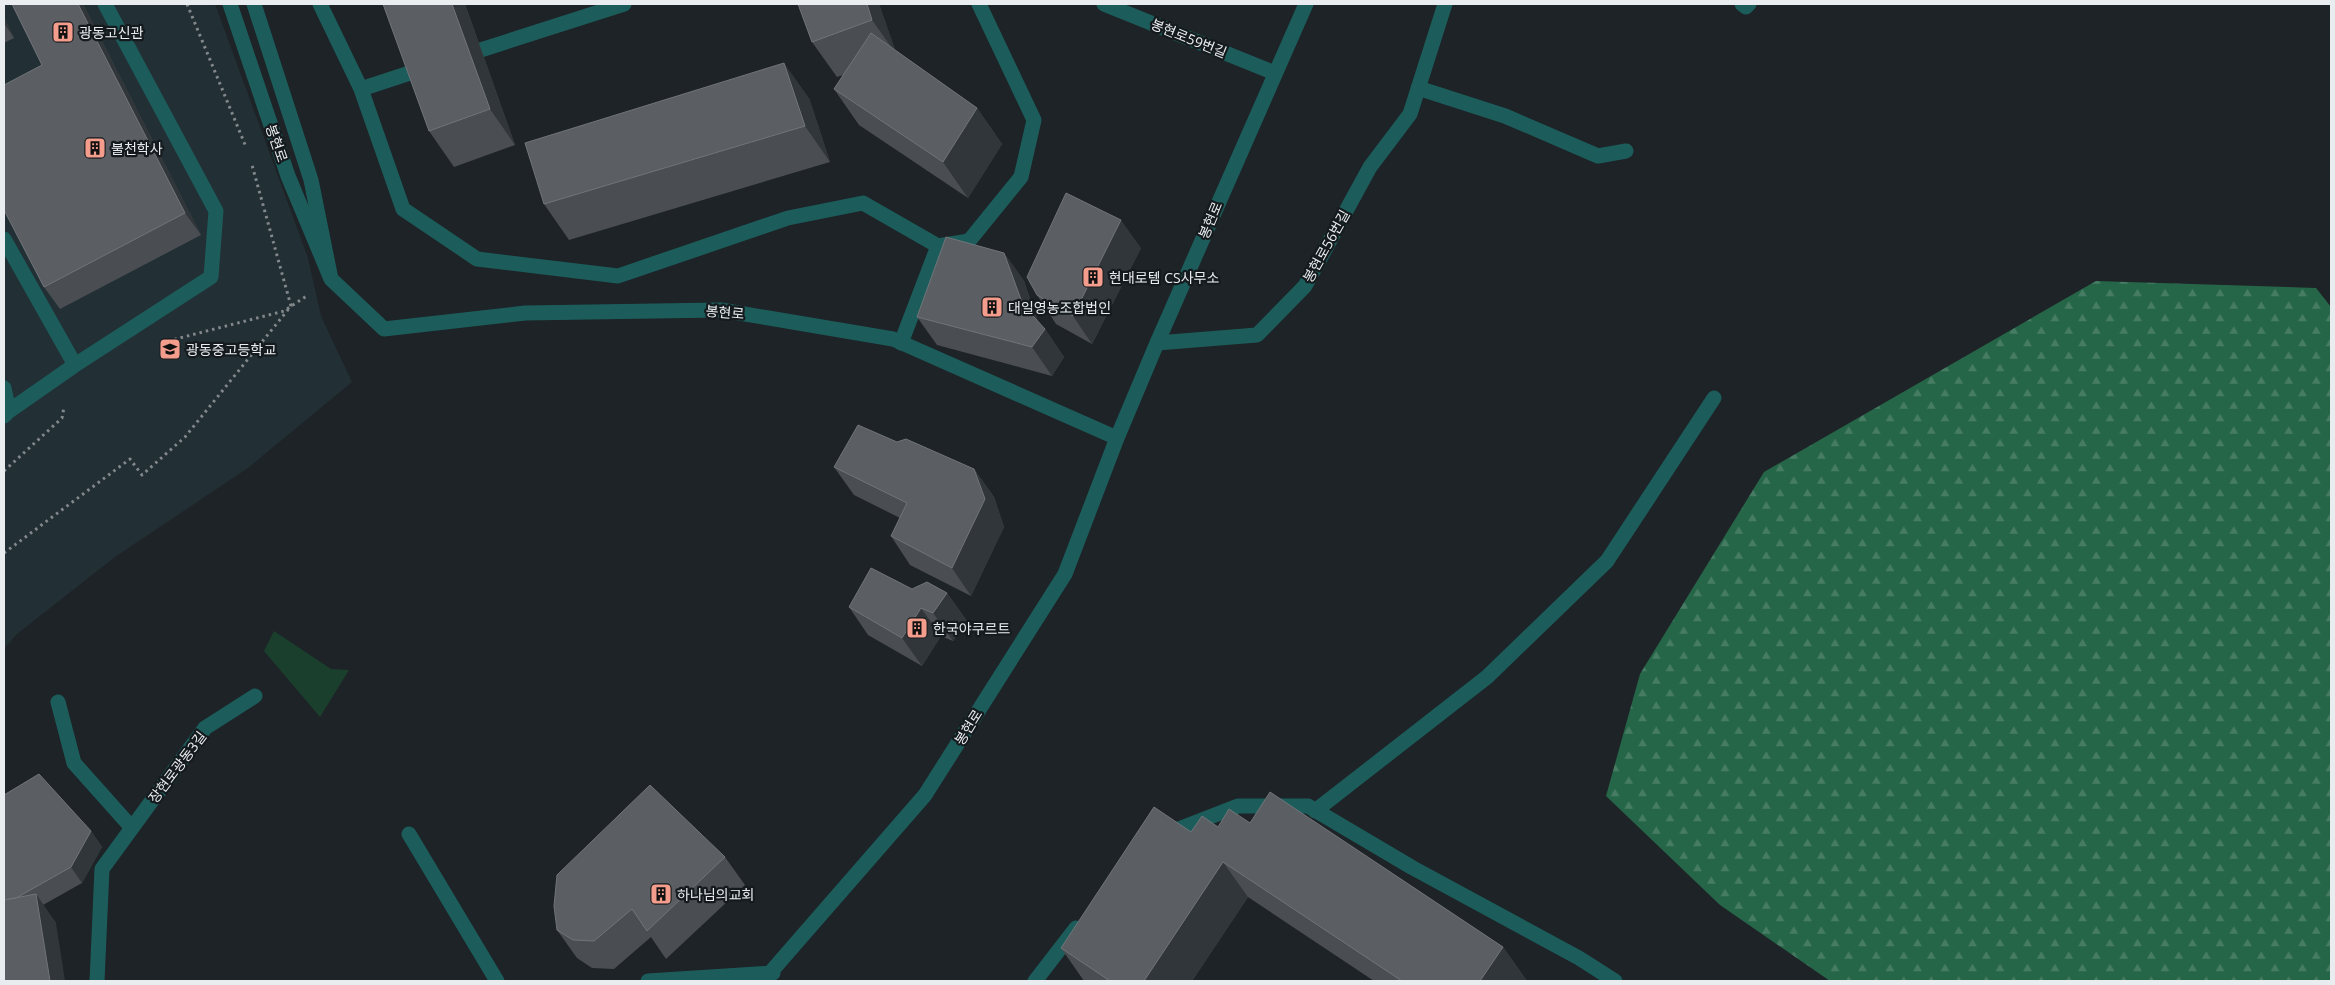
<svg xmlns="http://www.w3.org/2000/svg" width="2335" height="985" font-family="'Open Sans','Noto Sans KR',sans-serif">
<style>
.built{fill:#222f35}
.grass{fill:#1b3f2d}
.forest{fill:url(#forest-firs)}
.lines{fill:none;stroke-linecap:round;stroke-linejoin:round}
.path{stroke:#83888b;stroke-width:3;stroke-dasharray:2.5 4;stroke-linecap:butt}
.service{stroke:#1c5d5c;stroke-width:15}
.minor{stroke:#1c5d5c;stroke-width:15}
.wall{fill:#4a4e53}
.shaded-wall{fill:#31363a}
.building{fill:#5b5f64;stroke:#717579}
.labels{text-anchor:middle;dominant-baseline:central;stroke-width:4.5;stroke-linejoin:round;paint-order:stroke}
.poi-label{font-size:14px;fill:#e9edef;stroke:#141a1d;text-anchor:start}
.street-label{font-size:14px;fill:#e9edef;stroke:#141a1d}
</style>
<defs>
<pattern id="forest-firs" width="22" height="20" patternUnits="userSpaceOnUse" patternTransform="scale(1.25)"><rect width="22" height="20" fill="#266648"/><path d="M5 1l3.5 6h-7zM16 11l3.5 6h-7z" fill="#467c63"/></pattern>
</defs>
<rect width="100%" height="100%" fill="#1d2326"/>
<path class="built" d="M4 4H215L308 258 321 316 352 382 248 468 115 557 17 634 4 649Z"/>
<path class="grass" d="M274 631 331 669 349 670 320 717 264 651Z"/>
<path class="forest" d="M2096 281 2316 288 2331 307V981H1830L1720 905 1606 796 1640 674 1764 472Z"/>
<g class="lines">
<path class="path" d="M187 4 246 147
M168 341 284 311 308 295
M4 471 62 418 64 407
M4 553 130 459 142 475 185 437 291 306 252 165"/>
<path class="service" d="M320 4 361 89 403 209 477 259 618 276 788 218 863 203 938 246 969 241 1021 177 1034 120 979 4
M1742 4 1746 7 1749 4
M462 56 624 4
M361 89 428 67
M4 239 75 365
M901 343 938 246
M4 388 9 411 4 416
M9 411 75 365 211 277 216 211 105 4
M58 702 74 763 132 828
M1315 811 1487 677 1607 561 1714 398
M409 834 497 981
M1166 834 1238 806H1308L1413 868 1579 958 1615 981
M97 981 102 869 205 728 255 696
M648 981 773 973
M1035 981 1076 928"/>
<path class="minor" d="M230 4 288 176 331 279 311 180 254 4
M1104 4 1275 73
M1418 88 1505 116 1598 156 1626 151
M331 279 384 329 525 313 721 310 893 339 1117 438
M1157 343 1257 335 1305 286 1370 167 1410 114 1445 4
M763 981 925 795 1065 574 1117 438 1157 343 1306 4"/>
</g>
<path class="wall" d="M12 4H83L201 235 60 309 44 287 42 65Z
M465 4 515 145 454 167 429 131Z
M879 4 895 50 977 108 1002 144 968 198 859 125 834 89 843 75 837 77 812 42Z
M4 17 14 38 4 43Z
M809 98 830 162 569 240 544 204Z
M1141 248 1092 344 1056 324 1037 295Z
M1004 253 1024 281 1038 322 1045 329 1064 357 1052 376 937 345 917 317Z
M897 442 974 469 994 497 1004 527 971 596 910 565 891 536 900 518 854 495 834 467Z
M912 589 947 593 967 621 953 641 941 636 922 666 868 635 849 607Z
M4 795 91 831 102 847 82 883 43 905 56 923 4 981Z
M1250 823 1503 947 1527 981H1374L1248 897 1192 981H1084L1061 948 1191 832Z
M725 857 745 885 666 959 651 937 614 969 592 968 577 958 557 930Z"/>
<path class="shaded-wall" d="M78 4H83L201 235 185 213Z
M452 4H465L515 145 490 109Z
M867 4H879L897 55 872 20Z
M4 17 14 38 4 23Z
M784 63 809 98 830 162 805 126Z
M977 108 1002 144 968 198 943 162Z
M1121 220 1141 248 1092 344 1073 316Z
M1004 253 1024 281 1042 332 1045 329 1064 357 1052 376 1032 347 1023 305Z
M974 469 994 497 1004 527 971 596 952 568Z
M947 593 967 621 953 641 933 613Z
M921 608 941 636 922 666 902 638Z
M91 831 102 847 82 883 71 867Z
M1223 862 1248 897 1192 981H1144Z
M36 894 56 923 65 981H50Z
M1503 947 1527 981H1480Z"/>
<path class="building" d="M12 4H78L185 213 44 287 4 210V85L42 65Z
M383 4H452L490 109 429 131Z
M798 4H867L872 20 812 42Z
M871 33 977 108 943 162 834 89Z
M784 63 805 126 544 204 525 143Z
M1066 193 1121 220 1073 316 1037 295 1027 277Z
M946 237 1004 253 1023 305 1045 329 1032 347 917 317Z
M858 425 897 442 906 439 974 469 985 499 952 568 891 536 907 503 834 467Z
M871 568 912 589 927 582 947 593 933 613 921 608 902 638 849 607Z
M39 774 91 831 71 867 16 898 4 900V795Z
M650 785 725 857 647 931 632 909 594 941 573 940 557 930 554 906 557 875Z
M1270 792 1503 947 1480 981H1402L1223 862 1144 981H1110L1061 948 1154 807 1191 832 1202 816 1218 827 1229 809 1250 823Z
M36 894 50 981H4V900Z"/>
<defs>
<g id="building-square" transform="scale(1.125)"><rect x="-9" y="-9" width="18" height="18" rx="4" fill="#f49d8c" stroke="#141a1d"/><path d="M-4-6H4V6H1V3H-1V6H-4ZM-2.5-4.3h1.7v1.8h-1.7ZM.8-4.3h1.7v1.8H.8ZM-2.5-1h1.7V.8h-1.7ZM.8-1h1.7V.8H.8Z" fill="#111"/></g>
<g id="school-square" transform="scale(1.125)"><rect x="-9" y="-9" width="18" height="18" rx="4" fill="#f49d8c" stroke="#141a1d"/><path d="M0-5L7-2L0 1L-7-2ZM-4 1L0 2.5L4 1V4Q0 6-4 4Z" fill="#111"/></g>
</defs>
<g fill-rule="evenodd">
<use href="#building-square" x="63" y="32"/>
<use href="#building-square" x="95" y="148"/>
<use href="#building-square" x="1093" y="277"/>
<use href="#building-square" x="992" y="307"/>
<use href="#school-square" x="170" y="349"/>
<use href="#building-square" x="917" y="628"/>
<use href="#building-square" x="661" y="894"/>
</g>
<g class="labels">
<g class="poi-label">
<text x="79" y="32">광동고신관</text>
<text x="111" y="148">불천학사</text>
<text x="1109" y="277">현대로템 CS사무소</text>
<text x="1008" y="307">대일영농조합법인</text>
<text x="186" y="349">광동중고등학교</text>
<text x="933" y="628">한국야쿠르트</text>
<text x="677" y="894">하나님의교회</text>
</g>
<g class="street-label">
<text transform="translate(1189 38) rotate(22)">봉현로59번길</text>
<text transform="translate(277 143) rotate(71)">봉현로</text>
<text transform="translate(1210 220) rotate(-67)">봉현로</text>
<text transform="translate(1326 246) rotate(-61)">봉현로56번길</text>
<text transform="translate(725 312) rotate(5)">봉현로</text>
<text transform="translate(968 727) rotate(-58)">봉현로</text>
<text transform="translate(177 767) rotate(-53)">장현로광동3길</text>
</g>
</g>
<rect width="2335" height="985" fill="none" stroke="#e9edef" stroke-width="10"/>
</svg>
